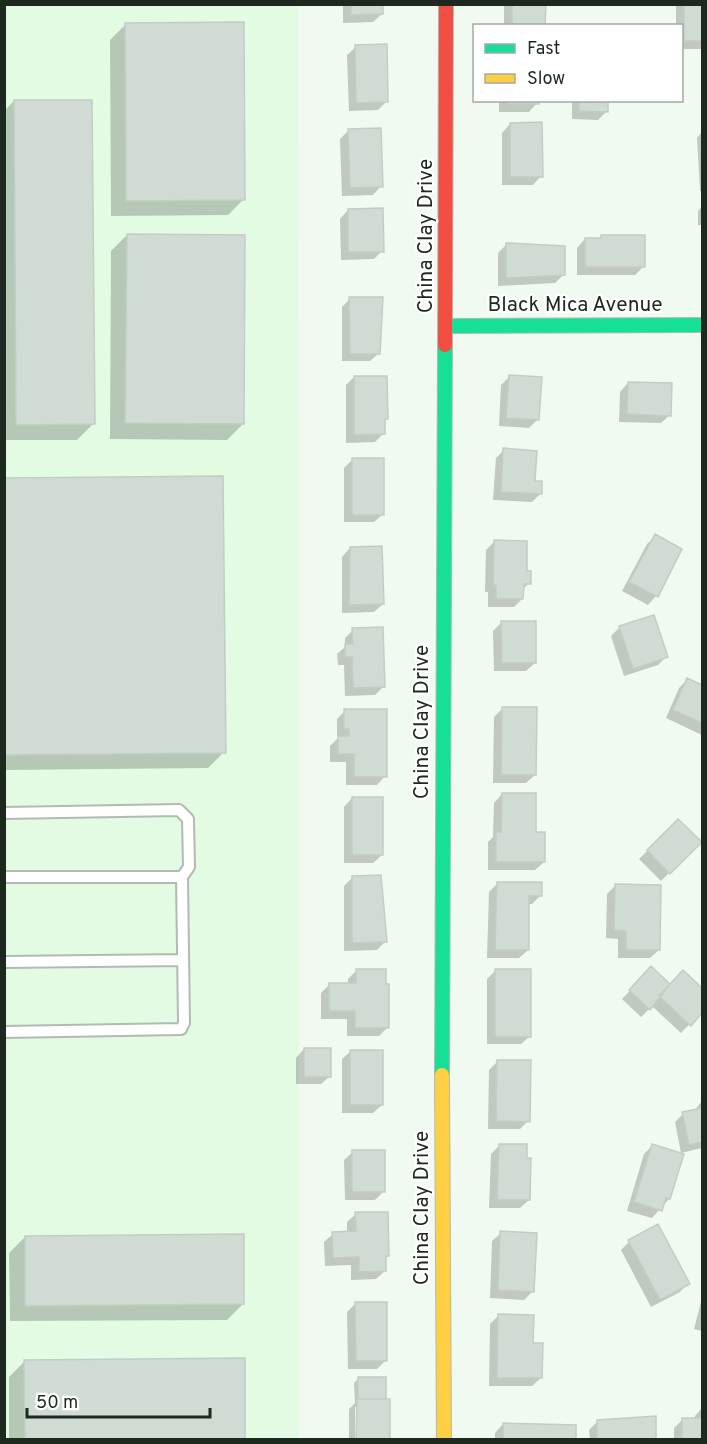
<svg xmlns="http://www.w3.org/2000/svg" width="707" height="1444" font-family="Overpass,sans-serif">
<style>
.built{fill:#e3fbe3}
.shadow{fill:#0003}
.building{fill:#cfdbd3;stroke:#c2cdc6;stroke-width:1.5}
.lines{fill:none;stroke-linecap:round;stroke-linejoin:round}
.lane-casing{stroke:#b1bbb2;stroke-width:14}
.fast-casing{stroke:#b1bbb2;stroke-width:16}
.slow-casing{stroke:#b1bbb2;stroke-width:16}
.jam-casing{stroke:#b1bbb2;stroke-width:16}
.lane{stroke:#fdfefd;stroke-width:10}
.fast{stroke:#16e098;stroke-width:14}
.slow{stroke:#ffcf43;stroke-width:14}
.jam{stroke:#f24e42;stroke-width:14}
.labels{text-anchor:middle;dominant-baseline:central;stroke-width:4.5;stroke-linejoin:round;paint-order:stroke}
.street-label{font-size:21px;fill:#1d281e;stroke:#fff}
</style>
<rect width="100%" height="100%" fill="#f0faf0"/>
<path class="built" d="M5 5H298L299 1439 5 1440Z"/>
<path class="shadow" d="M343 4H381L382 14 373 22 343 23Z
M504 4H544V26H504Z
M676 4H702V49H682V26H676Z
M126 24 244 199 228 215 111 216 110 40Z
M356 47 386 102 378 110 349 111 347 55Z
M702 70V121H701Z
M499 100H537V103L529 112H499Z
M572 100H607V111L598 120 572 119Z
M14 101 93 424 77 440H4V111Z
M510 124 541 176 533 185H502V133Z
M348 131 381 186 373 195 342 196 340 139Z
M702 132V191H700L697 138Z
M702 206V225H698V211Z
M348 210 382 251 374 259 341 260 340 219Z
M127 235 243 424 227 440 110 439 111 251Z
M601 236 643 267 635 275H577V248L585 239H598Z
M506 245H548L564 274 555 283 498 286V253Z
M350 299 379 353 370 361H342V307Z
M510 376 538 419 529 428 499 426 501 385Z
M354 377 386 418 383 421V434L375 442 346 443V385Z
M628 383 670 415 661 423 619 422 620 392Z
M504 450 534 482 540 494 532 502 493 500 496 458Z
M352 460 383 514 374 522H344V468Z
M4 479 224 752 208 768 4 770Z
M656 536 680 549 656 596 648 605 622 591 647 544Z
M494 542 525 572 529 583 522 590V599L514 607H488V592H485L486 550Z
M350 548 383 604 374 612 342 613V557Z
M653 617 666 657 658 665 624 676 611 636 619 628Z
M502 622 535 663 526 671H494L493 631Z
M353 630 384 686 375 695 345 696 344 665H338L337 654 345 647V638Z
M687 680 702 687V735L666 718 679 688Z
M502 709 535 775 526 783H493L494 717Z
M345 711 385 776 377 785H346V762H330V746L340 736H337V719Z
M502 794 535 834 544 862 535 870H488V842L493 837 494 803Z
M352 798 382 855 373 863H344V807Z
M678 821 700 842 661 881 639 859Z
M352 878 385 942 377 950 344 951V886Z
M498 883 540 896 532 904H528V950L519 958H487L489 892Z
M615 886 659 950 650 958H618V939L606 938 607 894Z
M651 969 670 986 683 972 702 990V1011L681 1033 652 1006 641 1017 622 999Z
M496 970 530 1036 521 1044H487V979Z
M356 971 387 1028 379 1036H347V1019H321V993L329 985H348V979Z
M304 1049 330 1076 321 1084H296V1058Z
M351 1051 382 1105 373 1113H342V1059Z
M497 1062 528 1121 520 1129H488L489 1070Z
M702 1101V1148L681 1153 675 1122 683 1114 694 1111Z
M500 1145 529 1200 520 1208H489L491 1154Z
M652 1146 669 1199 652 1218 627 1211 644 1154Z
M353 1152 383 1192 375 1200H345L344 1160Z
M356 1214 387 1256 385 1258V1271L376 1279 351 1280V1265L325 1266 324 1242 333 1234 347 1233V1222Z
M501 1233 533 1291 524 1300 490 1298 492 1241Z
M25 1237 243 1304 227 1320 10 1321 9 1253Z
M629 1242 688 1283 680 1292 651 1307 621 1250Z
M702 1298V1331L694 1329Z
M356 1303 386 1360 377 1369H348L347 1312Z
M498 1316 532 1344 541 1378 532 1386H489L490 1324Z
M25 1361 243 1440H9V1377Z
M358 1379 385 1400 355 1407V1440H349V1409L355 1403 354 1383Z
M702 1408V1440H674V1428L683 1419 695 1420V1416Z
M598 1421 654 1440H590L589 1430Z
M503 1424 575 1440H495V1433Z"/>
<path class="building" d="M351 4H383V14L351 15Z
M512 4H546L545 26H512Z
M684 4H702V41H684Z
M244 22 245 200 126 201 125 23Z
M387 44 388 102 356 103 355 45Z
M14 100H92L95 424 16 425Z
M507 100H539V104H507Z
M579 100H608V112L579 111Z
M542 122 543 177H510V123Z
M381 128 383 187 350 188 348 129Z
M383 208 384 252H348V209Z
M127 234 245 235 244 424 125 423Z
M601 235H645V267H585V238H601Z
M506 243 565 246V275L506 278Z
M349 297H383L380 354H350Z
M509 375 542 377 539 420 506 418Z
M354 376H387L388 419H385V434L354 435Z
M628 382 672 383 671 416 627 414Z
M503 448 537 451 535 481H542V494L501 492Z
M352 458H384V515H352Z
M223 476 226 753 4 755V478Z
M655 534 682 549 658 597 629 582Z
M494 540 527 541V571H531V584H524L523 599H496V585H493Z
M382 546 384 604 349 605 350 547Z
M654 615 668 657 633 669 619 626Z
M501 621H536V663H502Z
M383 627 385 687 353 688 352 657H345V644H353L352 628Z
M687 678 702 685V723L673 710Z
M502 707H537L536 775H501Z
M344 709H387V777H354V754H338V736H349V729H344Z
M502 793H536V832H545V862H496V832H501Z
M352 797H383V855H352Z
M678 819 702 842 670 874 647 850Z
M381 875 387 942 352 943V876Z
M497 882H542V896H529V950H495Z
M615 884 661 885 660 950H626V931L614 930Z
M651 966 670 984 650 1010 629 990Z
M356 969H386V984H389V1028H355V1011H329V983H356Z
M495 969H531V1037H495Z
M683 970 702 988V1013L691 1026 659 996Z
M304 1048H331V1077H304Z
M350 1050H383V1105H350Z
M497 1060H531L530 1122 496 1121Z
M702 1108V1142L689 1145 682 1112Z
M499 1144H527V1158H531L530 1200H497Z
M652 1144 684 1154 670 1199 666 1198 662 1211 634 1202Z
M352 1150H385V1192H352Z
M355 1212H388L389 1256H386V1271L359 1272V1257L333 1258 332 1232 356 1231Z
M658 1224 690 1284 660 1300 628 1240Z
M500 1231 537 1233 534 1292 498 1290Z
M244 1234V1304L25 1306V1236Z
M355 1302H387V1361H356Z
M498 1314 534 1315 533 1343H543L542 1378H497Z
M245 1358V1440H25L24 1360Z
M358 1377H386V1399H358Z
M357 1399H390V1440H356Z
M656 1416V1440H597V1420Z
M682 1418H702V1440H682Z
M503 1423 576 1425V1440H503Z"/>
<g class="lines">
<g class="lane-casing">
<path id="lane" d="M4 813 179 810 188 819 189 867 182 877 184 1023 181 1029 4 1032
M4 877H182
M4 962 183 960"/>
</g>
<g class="fast-casing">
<path id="fast" d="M447 326 702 325
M442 1075 445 345"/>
</g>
<g class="slow-casing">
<path id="slow" d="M442 1075 444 1440"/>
</g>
<g class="jam-casing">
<path id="jam" d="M445 345 446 4"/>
</g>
<use href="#lane" class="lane"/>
<use href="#fast" class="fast"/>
<use href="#slow" class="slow"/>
<use href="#jam" class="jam"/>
</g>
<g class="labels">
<g class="street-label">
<text transform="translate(426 236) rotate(-90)">China Clay Drive</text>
<text x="575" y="305">Black Mica Avenue</text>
<text transform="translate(422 722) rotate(-90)">China Clay Drive</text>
<text transform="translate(422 1208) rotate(-90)">China Clay Drive</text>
</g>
</g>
<rect width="707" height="1444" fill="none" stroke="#1d281e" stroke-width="12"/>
<rect x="473" y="24" width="210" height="78" fill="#ffffff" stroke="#a5a9a5" stroke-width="1.5"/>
<rect x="485" y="44" width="30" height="9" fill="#16e098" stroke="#a5a9a5" stroke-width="1.5"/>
<text x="527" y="54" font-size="18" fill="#1d281e">Fast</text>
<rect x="485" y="74" width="30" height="9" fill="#ffcf43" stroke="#a5a9a5" stroke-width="1.5"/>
<text x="527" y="84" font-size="18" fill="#1d281e">Slow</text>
<path d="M27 1408v9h183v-9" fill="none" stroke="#1d281e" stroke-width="3"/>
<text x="36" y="1408" font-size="18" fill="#1d281e" stroke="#ffffff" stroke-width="4.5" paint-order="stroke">50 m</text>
</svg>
